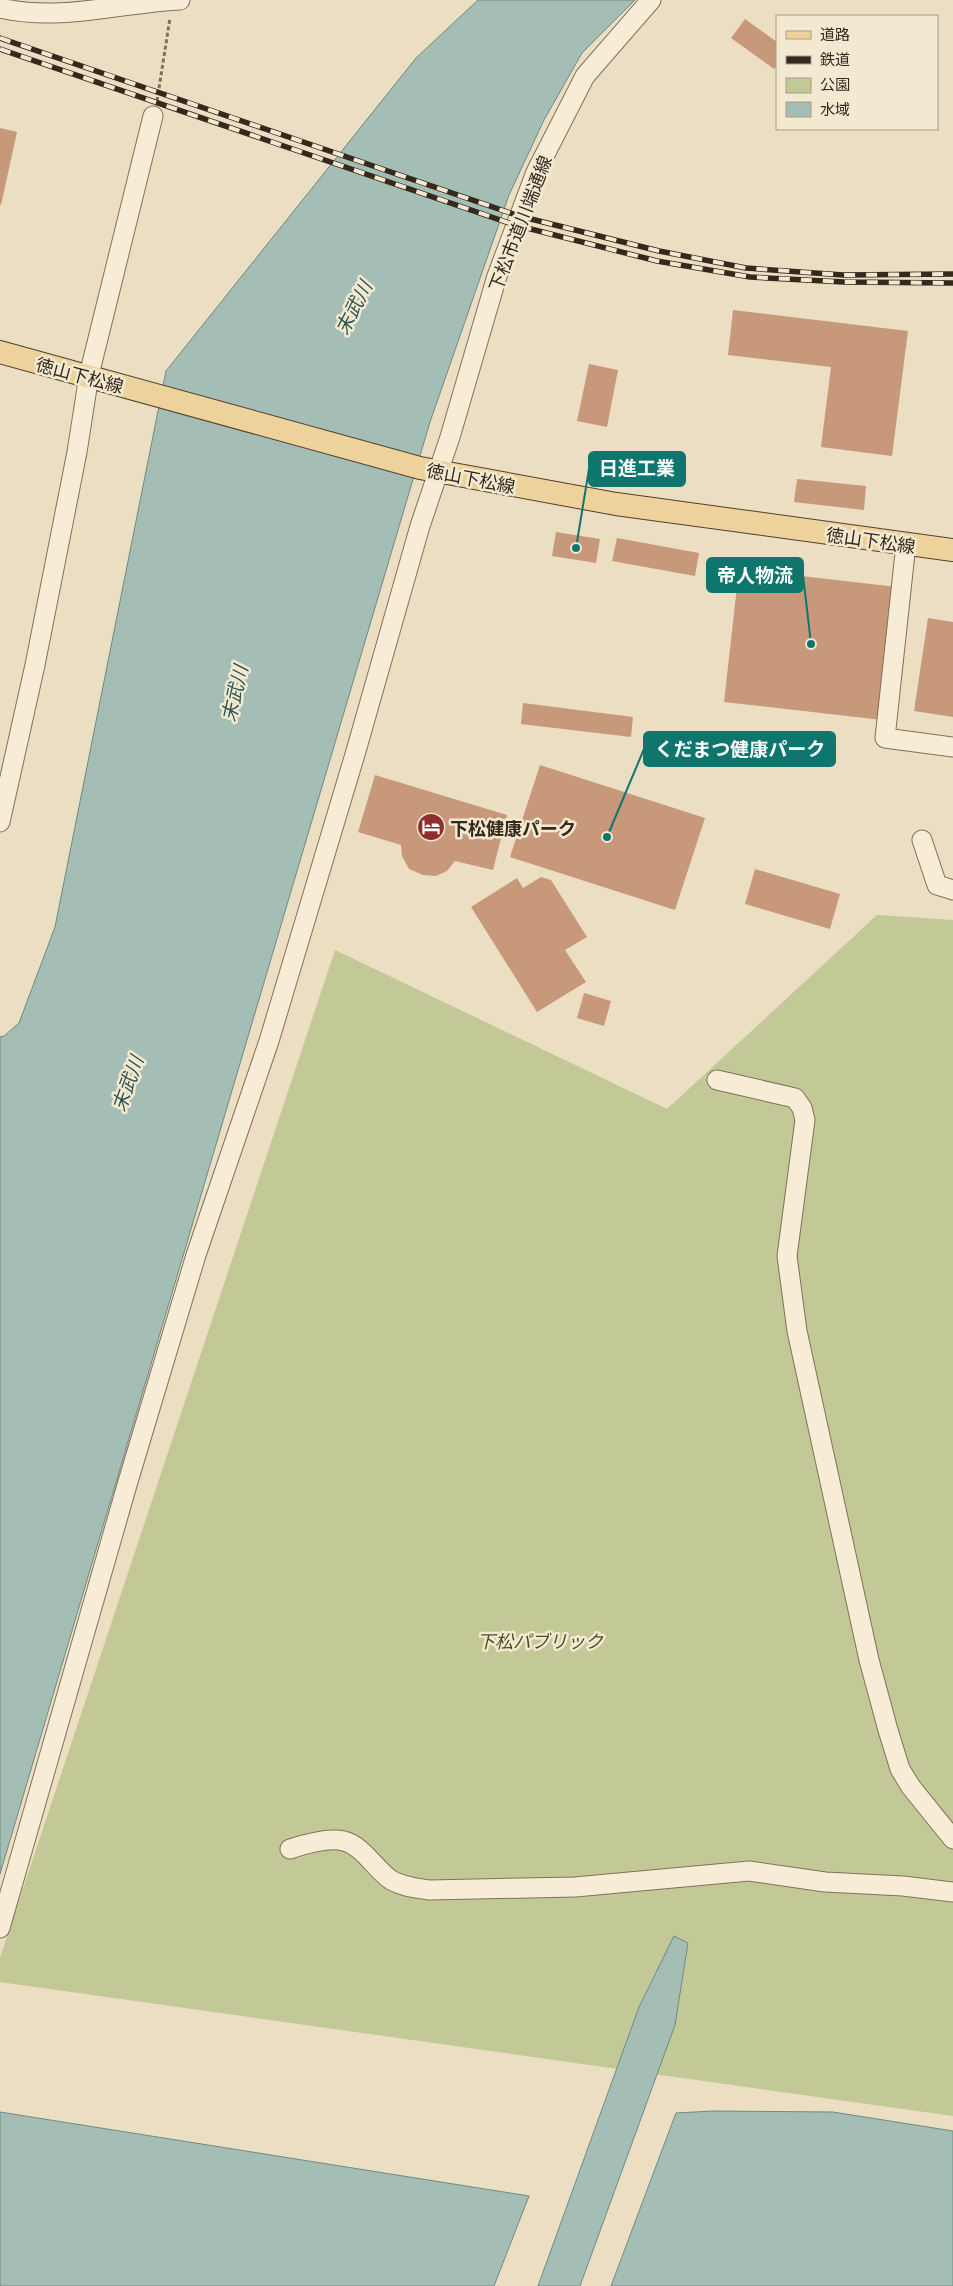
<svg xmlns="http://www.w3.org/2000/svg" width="953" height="2286" font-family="Georgia,'Noto Sans JP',serif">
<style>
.green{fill:#c3c897}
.water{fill:#a4beb6;stroke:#6c8b83}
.building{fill:#c7997a}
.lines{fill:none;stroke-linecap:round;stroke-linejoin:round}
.minor-casing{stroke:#84705a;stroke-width:21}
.major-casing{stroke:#523f2f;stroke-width:24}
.path{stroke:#84705a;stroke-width:3;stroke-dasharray:4 2.5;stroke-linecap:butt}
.minor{stroke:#f7ecd5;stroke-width:19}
.major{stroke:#edd29c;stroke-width:22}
.rail-casing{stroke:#35291e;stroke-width:5.5}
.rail{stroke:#f3e9d1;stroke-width:4;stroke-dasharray:11;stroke-linecap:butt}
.labels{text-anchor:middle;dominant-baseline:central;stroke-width:5;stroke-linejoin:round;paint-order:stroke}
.street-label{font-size:18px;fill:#35291e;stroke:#f3e9d1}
.poi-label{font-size:18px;font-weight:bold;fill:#35291e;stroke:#f3e9d1;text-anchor:start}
.park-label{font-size:18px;font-style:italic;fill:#465026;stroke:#f3e9d1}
.water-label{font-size:19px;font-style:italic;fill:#2e5451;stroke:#f3e9d1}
.leader{fill:none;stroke:#0f766e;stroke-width:2}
.callout-dot{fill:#0f766e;stroke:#f3e9d1;stroke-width:2}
.callout{fill:#0f766e;stroke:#0f766e;stroke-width:2}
.callout-label{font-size:19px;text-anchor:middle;font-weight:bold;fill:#fff}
</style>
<rect width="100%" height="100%" fill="#ebdec2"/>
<path class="green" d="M877 915 953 920V2116L0 1982V1958L335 950 667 1109Z"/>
<path class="water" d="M478 0H635L582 53 544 120 509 195 430 422 0 1874V1037L4 1036 19 1023 55 927 166 371 416 58Z
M674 1936 688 1943 675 2025 580 2286H538L639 2007Z
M712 2111 833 2112 953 2131V2286H611L676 2113Z
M0 2112 529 2196 494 2286H0Z"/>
<path class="building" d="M745 19 777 42V65L774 69 731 38Z
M0 128 17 132 1 205H0Z
M733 310 908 331 892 456 821 447 831 367 728 355Z
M589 364 618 370 607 427 577 421Z
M797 479 866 486 864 510 794 502Z
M556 532 600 539 596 563 552 556Z
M617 538 699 553 695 576 612 561Z
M739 569 897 587 882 720 724 702Z
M928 618 953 622V717L914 711Z
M523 703 633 717 631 737 521 724Z
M540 765 705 818 675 910 510 857Z
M375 775 507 815 493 870 455 861 447 871 436 876 423 875 409 869 402 856 401 845 358 832Z
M755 869 840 894 830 929 745 904Z
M541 877 551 880 587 937 565 950 586 982 537 1012 471 907 517 878 523 888Z
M584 993 611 1001 604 1026 577 1018Z"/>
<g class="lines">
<g class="minor-casing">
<path id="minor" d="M0 8C61 22 119 3 180 0
M906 544 885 738 953 747
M0 822 35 665 77 452 89 375 153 116
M922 840 937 885 953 890
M717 1080 795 1098 802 1108 805 1120 787 1256 797 1331 869 1660 888 1730 900 1769 911 1787 953 1839
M290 1849C305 1844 328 1837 344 1841 363 1846 375 1869 391 1880 403 1887 416 1888 429 1890L575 1887 749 1871 825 1882 903 1886 953 1892
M0 1928 127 1485 196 1255 269 1041 356 751 420 526 450 437 497 276 536 172 585 76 651 0"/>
</g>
<g class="major-casing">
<path id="major" d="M0 352 420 468 616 504 953 550"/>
</g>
<path class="path" d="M157 101 170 18"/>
<use href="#minor" class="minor"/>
<use href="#major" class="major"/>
<g class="rail-casing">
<path id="rail" d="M0 38 519 216 659 251 746 268 843 275 953 274
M0 49 515 225 657 261 750 277 844 282 953 283"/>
</g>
<use href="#rail" class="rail"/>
</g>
<defs>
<g id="hotel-disc" transform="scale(1.4375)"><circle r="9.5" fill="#8f2e30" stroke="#f3e9d1"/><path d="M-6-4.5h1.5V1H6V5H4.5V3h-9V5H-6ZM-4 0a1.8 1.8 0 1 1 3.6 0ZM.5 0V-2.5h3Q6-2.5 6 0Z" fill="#fff"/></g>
</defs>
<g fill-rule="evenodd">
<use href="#hotel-disc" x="431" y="827"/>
</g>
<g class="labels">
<g class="street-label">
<text transform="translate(519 223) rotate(-69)">下松市道川端通線</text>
<text transform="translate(80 374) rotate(15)">徳山下松線</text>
<text transform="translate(471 477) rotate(11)">徳山下松線</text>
<text transform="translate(871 539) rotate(8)">徳山下松線</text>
</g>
<g class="poi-label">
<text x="450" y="827">下松健康パーク</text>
</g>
<g class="park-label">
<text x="540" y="1640">下松パブリック</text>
</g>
<g class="water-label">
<text transform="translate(352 307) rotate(-63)">末武川</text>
<text transform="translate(233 693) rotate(-77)">末武川</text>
<text transform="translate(126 1083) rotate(-70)">末武川</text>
</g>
</g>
<path class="leader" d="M576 548L589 469M811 644L803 575M607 837L644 749"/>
<g class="callout-dot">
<circle cx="576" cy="548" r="5"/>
<circle cx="811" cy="644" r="5"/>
<circle cx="607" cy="837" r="5"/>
</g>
<g class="callout">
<rect x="589" y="452" width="96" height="34" rx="5"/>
<rect x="707" y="558" width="96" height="34" rx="5"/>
<rect x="644" y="732" width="191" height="34" rx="5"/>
</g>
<g class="callout-label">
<text x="637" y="475">日進工業</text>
<text x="755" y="582">帝人物流</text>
<text x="740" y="756">くだまつ健康パーク</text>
</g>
<rect x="776" y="15" width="162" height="115" fill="#f3e9d1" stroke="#a79c89"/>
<rect x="786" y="31" width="25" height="8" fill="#edd29c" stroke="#a79c89"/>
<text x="820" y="40" font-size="15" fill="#35291e">道路</text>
<rect x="786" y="56" width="25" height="8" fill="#35291e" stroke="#a79c89"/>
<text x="820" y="65" font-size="15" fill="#35291e">鉄道</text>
<rect x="786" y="78" width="25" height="15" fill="#c3c897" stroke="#a79c89"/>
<text x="820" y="90" font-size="15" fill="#35291e">公園</text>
<rect x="786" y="102" width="25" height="15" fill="#a4beb6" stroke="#a79c89"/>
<text x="820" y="115" font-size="15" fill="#35291e">水域</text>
</svg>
